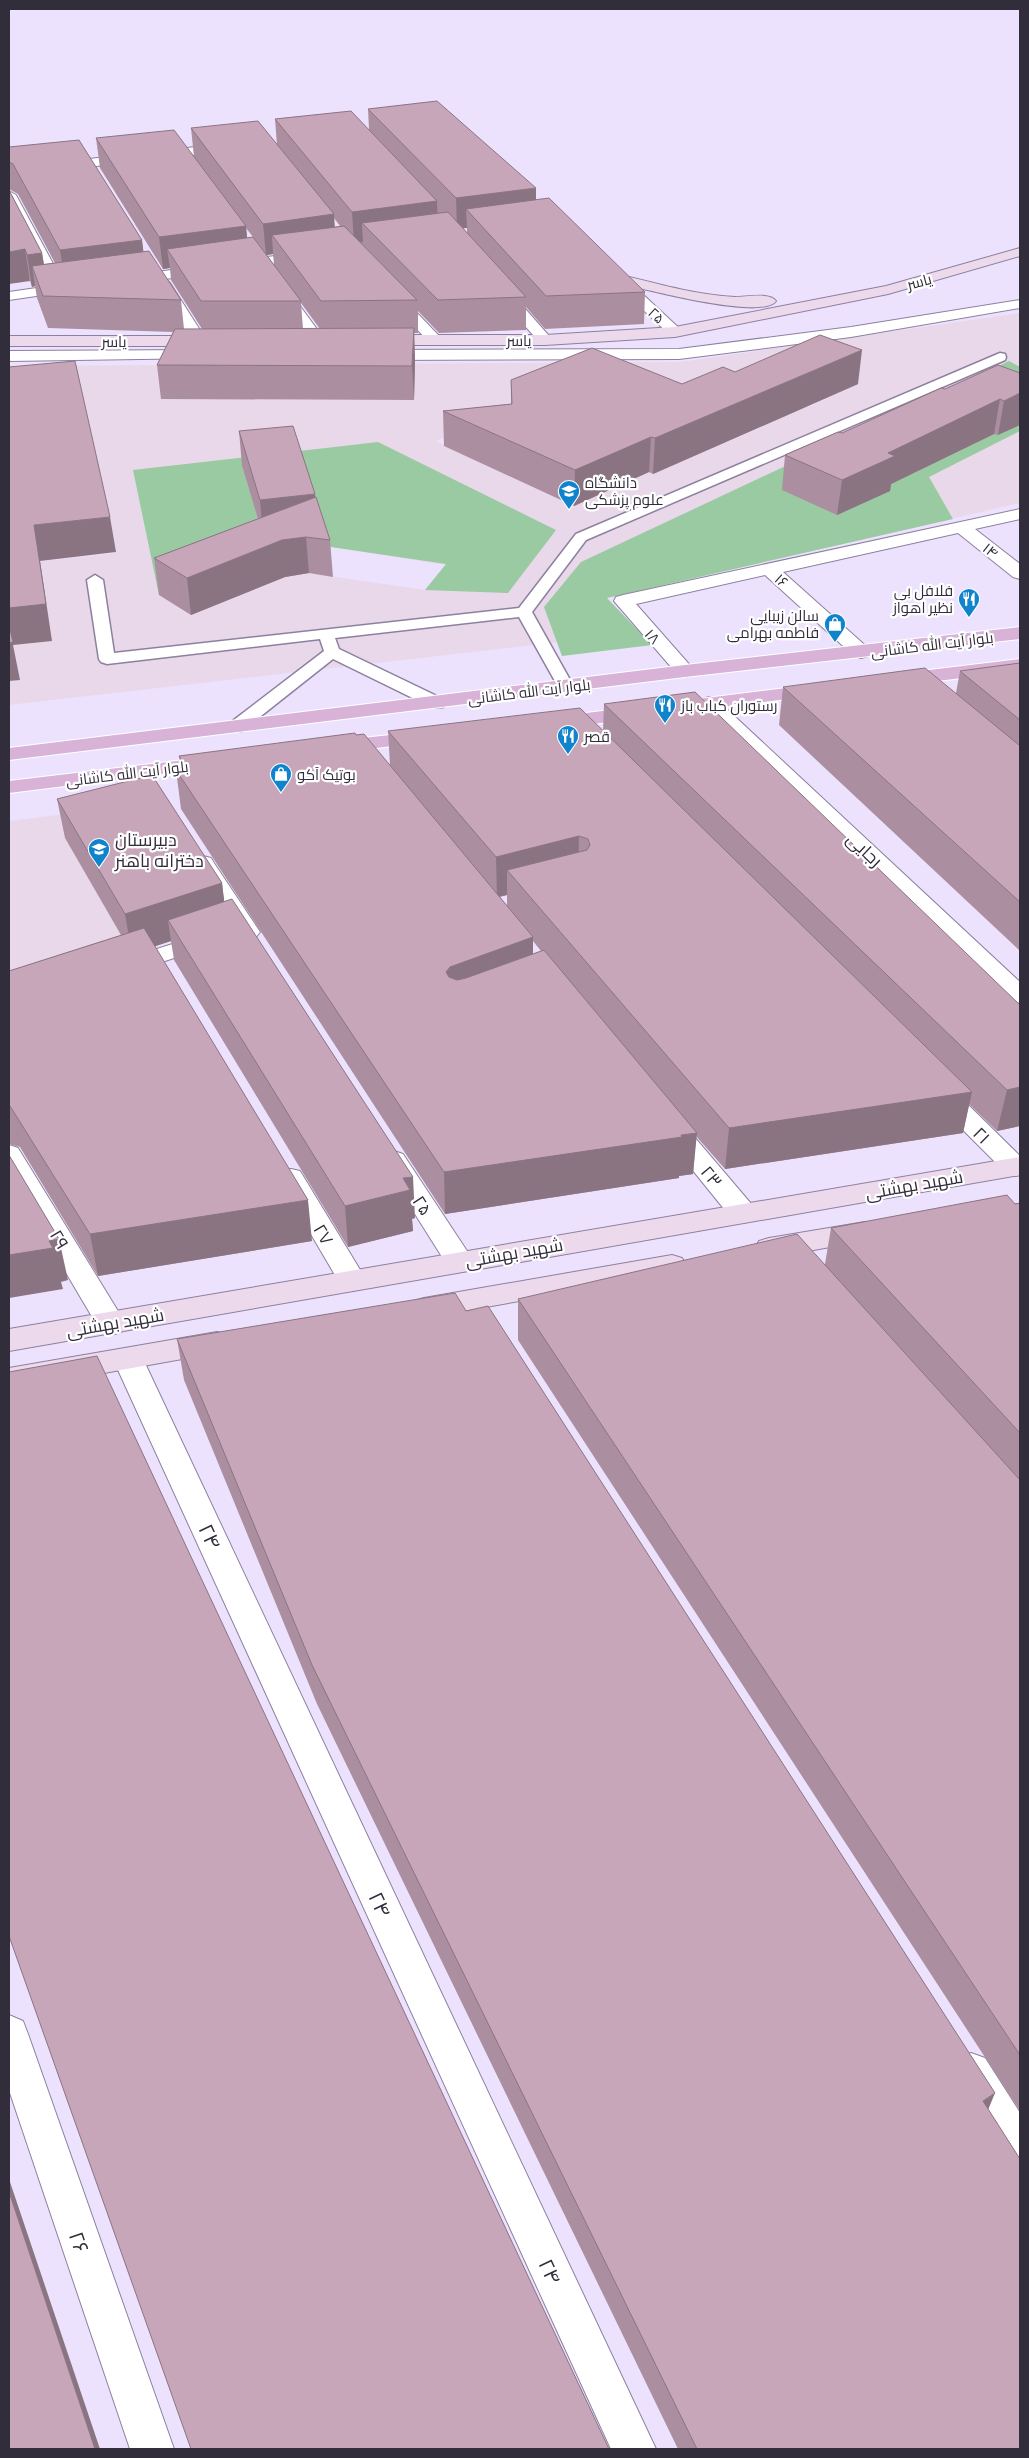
<svg xmlns="http://www.w3.org/2000/svg" width="1029" height="2458" font-family="'Exo 2',Cairo,sans-serif">
<style>
.education{fill:#e8d8ea;fill-rule:evenodd}
.green{fill:#99caa1}
.lines{fill:none;stroke-linecap:round;stroke-linejoin:round}
.lane-casing{stroke:#8c809f;stroke-width:3}
.street-casing{stroke:#8c809f;stroke-width:2}
.secondary-casing{stroke:#8c809f;stroke-width:2}
.primary-casing{stroke:#fff;stroke-width:2}
.lane{fill:#fff;fill-rule:evenodd}
.street{fill:#fff;fill-rule:evenodd}
.secondary{fill:#ecd9eb;fill-rule:evenodd}
.primary{fill:#d8b3d7;fill-rule:evenodd}
.wall{fill:#ab8fa0;fill-rule:evenodd}
.shaded-wall{fill:#8b7482}
.building{fill:#c7a6ba;stroke:#8b7482}
.labels{text-anchor:middle;dominant-baseline:central;stroke-width:4.5;stroke-linejoin:round;paint-order:stroke}
.far-street-label{font-size:15px;fill:#322d3a;stroke:#fff}
.far-poi-label{font-size:15px;fill:#322d3a;stroke:#fff;text-anchor:start}
.poi-label{font-size:18px;fill:#322d3a;stroke:#fff;text-anchor:start}
.street-label{font-size:18px;fill:#322d3a;stroke:#fff}
.near-street-label{font-size:21px;fill:#322d3a;stroke:#fff}
</style>
<rect width="100%" height="100%" fill="#ece2fe"/>
<path class="education" d="M1020 313V503L607 598 640 633 9 705V681L19 680 9 664V565L115 553 9 401V366L680 362ZM858 384 808 407 767 391ZM488 420 536 441 482 463 436 441ZM677 420 771 422 727 442ZM321 541 331 547 446 565 425 590 309 573 285 577 191 615 267 547Z
M148 804 223 922 9 989V821Z"/>
<path class="green" d="M1009 361 1020 367V431L929 477 953 519 607 598 652 645 562 656 544 607 581 562Z
M378 442 556 530 508 593 425 590 446 564 331 547 321 541 242 466 267 547 263 554 159 595 133 470Z"/>
<g class="lines">
<g class="lane-casing">
<path id="lane" d="M1000 353 1005 354 1006 357 1005 360 586 540 532 612 574 687 572 690H560L519 617 335 638 339 649 443 699 445 703 443 707H431L333 659 242 731H230L228 727 230 723 324 651 320 639 107 664 101 662 99 659 87 580 95 575 103 580 114 653 519 608 576 534Z"/>
</g>
<g class="street-casing">
<path id="street" d="M231 143 237 147 236 150 9 176V168Z
M9 191 16 195 64 284H77L79 287 77 290 9 300V292L50 286 9 207Z
M312 251 317 252 319 255 317 258 165 279 170 283 207 341 199 346 191 341 156 283 158 280 127 284 120 280 127 276Z
M617 274 622 275 680 329 683 332 680 335H670L612 281 610 278Z
M281 286 286 287 322 336 325 339 322 342H312L274 290Z
M502 287 507 288 550 337 553 340 550 343H540L497 294 495 291Z
M391 290 396 291 441 338 444 341 441 344H431L386 297 384 294Z
M1020 300V308L851 337 679 359 378 360 370 355 378 350 679 349 851 327Z
M200 350 206 352 208 355 206 358 9 361V351Z
M1020 509V519L975 529 1020 564V579L1013 577 958 533 783 572 868 648 871 652 868 656 861 658 854 656 765 575 636 604 695 671 692 675 685 677 678 675 614 601 616 597 623 595Z
M709 697 716 699 1020 982V1003L1011 1000 702 707 699 703 702 699Z
M203 856 211 858 214 863 260 932 256 937 248 939 240 937 236 932 192 863 195 858Z
M207 933 215 935 219 940 215 945 124 974 116 972 112 967 116 962Z
M940 1084 949 1086 1020 1156V1175L1015 1176 1006 1173 931 1098 927 1092 931 1086Z
M670 1116 679 1119 753 1206 757 1213 753 1220 743 1223 733 1220 661 1131 657 1125 661 1119Z
M9 1145 18 1148 121 1316 125 1324 121 1332 111 1335 101 1332 9 1176Z
M394 1151 403 1154 469 1254 473 1261 469 1268 459 1271 449 1268 381 1160 385 1154Z
M291 1169 300 1171 362 1273 366 1280 362 1287 352 1290 342 1287 278 1178 282 1171Z
M128 1348 138 1351 143 1359 656 2449H611L113 1359 118 1351Z
M9 2015 23 2021 28 2034 174 2449H130L9 2090Z
M971 2053 985 2058 1020 2113V2169L1006 2163 957 2086 952 2072 957 2058Z"/>
</g>
<g class="secondary-casing">
<path id="secondary" d="M1020 248V256L888 294 675 337 545 345H377L369 340 377 335H545L675 327 886 286Z
M617 274C656 283 695 295 735 297 746 297 770 292 776 301 763 321 635 287 612 281L610 278Z
M9 336H206L214 341 206 346H9Z
M1020 1157V1175L9 1351V1329Z
M865 1222 875 1225 879 1232 875 1239 769 1258 759 1255 755 1248 759 1241 769 1238Z
M672 1255 682 1258 686 1265 682 1272 424 1318 414 1315 410 1308 414 1301 424 1298Z
M217 1332 227 1335 232 1343 227 1351 9 1390V1368Z"/>
</g>
<g class="primary-casing">
<path id="primary" d="M1020 627V639L685 677 9 760V748L685 665Z
M1020 659V671L896 686 889 684 886 680 889 676 896 674Z
M819 684 826 686 829 690 826 694 554 729 547 727 544 723 547 719 554 717Z
M427 731 434 733 437 737 434 741 335 753 328 751 325 747 328 743 335 741Z
M218 756 225 758 229 762 225 766 9 793V781Z"/>
</g>
<use href="#lane" class="lane"/>
<use href="#street" class="street"/>
<use href="#secondary" class="secondary"/>
<use href="#primary" class="primary"/>
</g>
<path class="wall" d="M368 109 536 200 645 292 644 324 545 329 526 307V330L439 333 418 311V333H414L415 362 414 400 161 399 157 365 173 332 48 328 37 298 35 286 32 287 30 281 9 190 42 253 44 264 55 263 18 194 9 189V147L142 240 143 252 181 300 184 329H202L171 280 170 268 163 269 100 168 96 138 194 157 191 128 277 145 275 119 369 129ZM334 218 340 226 334 227ZM246 228 253 237 247 238ZM463 228H467V233ZM273 254 274 265 267 255ZM301 303 320 329H303Z
M1020 373 998 435 994 434 891 484 890 491 837 515 782 490 785 455 842 433 945 389Z
M511 380 682 384H858L653 474 649 472 574 506 444 446 443 411 511 404Z
M239 431 315 497 330 540 333 577 309 573 285 577 191 615 159 595 154 558 258 519 242 466Z
M1020 663V951L779 725 783 687 956 693 960 671Z
M604 704 1020 1005V1126L997 1131 969 1104 963 1133 725 1169 696 1136 693 1174 679 1176V1178L445 1214 181 809 176 770 181 768 179 756 356 735 390 765 388 731H603ZM507 895V906L500 897ZM533 941 541 951 533 954Z
M57 799 222 883 224 902 415 1218 412 1219 413 1231 348 1247 174 960 171 941 155 946 312 1241 98 1276 20 1147 9 1144V971L121 935 65 838Z
M1020 1203V2111L518 1340V1299L825 1264 831 1228Z
M177 1339 988 2109 1020 2449H678L317 1704 184 1380Z"/>
<path class="shaded-wall" d="M536 188V218L466 209 467 228 457 229 456 198Z
M437 201 438 232 362 223 363 242 354 243 352 212Z
M334 214 336 246 272 235 273 254 266 255 263 224Z
M246 226 249 258 167 249 170 268 163 269 159 237Z
M142 240 146 272 65 282 60 250Z
M25 249 30 281 9 284V252Z
M42 253 47 285 32 266 35 286 32 287 27 255Z
M414 328 415 362 414 400 412 366Z
M862 350 858 384 653 474 655 438Z
M1020 393V425L998 435 1004 401Z
M1000 399 994 434 891 484 890 491 837 515 842 480 888 453Z
M651 437 649 472 574 506 575 470Z
M315 494 318 530 263 536 260 500Z
M110 517 116 552 40 561 52 641 13 645 20 680 9 681V608L34 525Z
M306 537 309 573 285 577 191 615 187 578 282 540Z
M579 836 578 876 507 870V895L497 897 496 857Z
M222 883 227 923 168 920 171 941 132 954 125 914Z
M533 937V977L447 1013 446 972 450 967Z
M1020 1087V1126L997 1131 1007 1090Z
M972 1092 963 1133 725 1169 729 1128Z
M697 1133 693 1174 679 1176V1178L445 1214 444 1172Z
M413 1177 415 1218 412 1219 413 1231 348 1247 345 1206 403 1178Z
M308 1200 312 1241 98 1276 90 1234Z
M59 1239 68 1280 61 1282 63 1289 9 1298V1255L49 1241Z
M995 2093 981 2127 983 2101Z
M9 2179 100 2449H95L9 2192Z"/>
<path class="building" d="M437 101 536 188 456 198 368 109Z
M351 111 437 201 352 212 275 119Z
M258 121 334 214 263 224 191 128Z
M174 130 246 226 159 237 96 138Z
M79 140 142 240 60 250 13 164 9 162V147Z
M9 190 42 253 27 255 25 249 9 252Z
M549 198 645 292 546 296 466 209Z
M448 212 526 297 438 300 362 223Z
M344 226 417 300 321 301 272 235Z
M253 237 301 301H201L167 249Z
M149 251 181 300 43 296 32 266Z
M414 328 412 366 157 365 175 329Z
M820 335 862 350 655 438 651 437 575 470 443 411 512 404 511 380 592 348 682 384 723 367 735 372Z
M75 361 110 517 34 525 46 604 9 608V367Z
M998 365 1020 373V393L1004 401 1000 399 888 453 895 456 842 480 785 455 838 432 842 433 941 388 945 389Z
M293 426 315 494 260 500 239 431Z
M316 497 330 540 306 537 282 540 187 578 154 558Z
M9 625 13 642 9 643Z
M1020 663V720L960 671Z
M925 668 1019 745 1020 746V902L783 687Z
M695 692 1020 1005V1087L1007 1090 604 704Z
M580 708 972 1092 729 1128 507 870 587 850 590 845 588 839 579 836 496 857 388 731Z
M355 733 356 735 364 734 533 937 450 967 446 972 449 977 457 980 466 978 544 950 697 1133 681 1135 682 1137 444 1172 176 770 186 767 179 756Z
M152 775 222 883 125 914 57 799Z
M232 899 413 1177 403 1178 410 1190 345 1206 168 920Z
M144 928 308 1200 90 1234 10 1106H9V971Z
M9 1155 59 1239 49 1241 53 1248 9 1255Z
M1007 1195 1015 1204 1020 1203V1433L831 1228Z
M797 1234 1020 1480V2055L518 1299Z
M455 1293 466 1311 488 1306 995 2093 983 2101 1020 2159V2449H697L312 1665 177 1339Z
M97 1356 609 2449H191L9 1936V1372Z
M9 2192 95 2449H9Z"/>
<defs>
<g id="university-pin" transform="scale(1.125)"><path d="M0 17L-7.5 6A9.5 9.5 0 1 1 7.5 6Z" fill="#0f83cc" stroke="#fff"/><path d="M0-5L7-2L0 1L-7-2ZM-4 1L0 2.5L4 1V4Q0 6-4 4Z" fill="#fff"/></g>
<g id="restaurant-pin" transform="scale(1.125)"><path d="M0 17L-7.5 6A9.5 9.5 0 1 1 7.5 6Z" fill="#0f83cc" stroke="#fff"/><path d="M-5-6h1v4h1v-4h1v4h1v-4h1v5L-1.5 .5V6h-2V.5L-5-1ZM5-6V6H3V1.5H1.5Q1.5-4 5-6Z" fill="#fff"/></g>
<g id="shop-pin" transform="scale(1.125)"><path d="M0 17L-7.5 6A9.5 9.5 0 1 1 7.5 6Z" fill="#0f83cc" stroke="#fff"/><path d="M-5-2.5h2.3a2.7 3.5 0 0 1 5.4 0H5L5.5 6h-11ZM-1.5-2.5h3a1.5 2.3 0 0 0-3 0Z" fill="#fff"/></g>
<g id="school-pin" transform="scale(1.125)"><path d="M0 17L-7.5 6A9.5 9.5 0 1 1 7.5 6Z" fill="#0f83cc" stroke="#fff"/><path d="M0-5L7-2L0 1L-7-2ZM-4 1L0 2.5L4 1V4Q0 6-4 4Z" fill="#fff"/></g>
</defs>
<g fill-rule="evenodd">
<use href="#university-pin" x="569" y="491"/>
<use href="#restaurant-pin" x="969" y="599"/>
<use href="#shop-pin" x="835" y="624"/>
<use href="#restaurant-pin" x="665" y="705"/>
<use href="#restaurant-pin" x="568" y="736"/>
<use href="#shop-pin" x="281" y="774"/>
<use href="#school-pin" x="99" y="849"/>
</g>
<g class="labels">
<g class="far-street-label">
<text transform="translate(919 281) rotate(-15)">یاسر</text>
<text transform="translate(657 315) rotate(43)">۲۵</text>
<text x="519" y="340">یاسر</text>
<text x="114" y="341">یاسر</text>
<text transform="translate(991 550) rotate(38)">۱۴</text>
<text transform="translate(782 580) rotate(42)">۱۶</text>
<text transform="translate(653 636) rotate(48)">۱۸</text>
<text transform="translate(932 644) rotate(-7)">بلوار آیت الله کاشانی</text>
<text transform="translate(529 691) rotate(-7)">بلوار آیت الله کاشانی</text>
<text transform="translate(127 773) rotate(-7)">بلوار آیت الله کاشانی</text>
</g>
<g class="far-poi-label">
<text x="585" y="482">دانشگاه<tspan x="585" dy="17">علوم پزشکی</tspan></text>
<text x="953" y="590" text-anchor="end">فلافل بی<tspan x="953" dy="17">نظیر اهواز</tspan></text>
<text x="819" y="615" text-anchor="end">سالن زیبایی<tspan x="819" dy="17">فاطمه بهرامی</tspan></text>
<text x="681" y="705">رستوران کباب باز</text>
<text x="584" y="736">قصر</text>
<text x="297" y="774">بوتیک آکو</text>
</g>
<g class="poi-label">
<text x="115" y="839">دبیرستان<tspan x="115" dy="21">دخترانه باهنر</tspan></text>
</g>
<g class="street-label">
<text transform="translate(865 849) rotate(43)">رجایی</text>
<text transform="translate(982 1135) rotate(45)">۲۱</text>
<text transform="translate(712 1176) rotate(50)">۲۳</text>
<text transform="translate(914 1184) rotate(-10)">شهید بهشتی</text>
<text transform="translate(423 1205) rotate(57)">۲۵</text>
<text transform="translate(324 1234) rotate(59)">۲۷</text>
<text transform="translate(60 1239) rotate(59)">۲۹</text>
<text transform="translate(514 1252) rotate(-10)">شهید بهشتی</text>
<text transform="translate(115 1322) rotate(-10)">شهید بهشتی</text>
</g>
<g class="near-street-label">
<text transform="translate(211 1536) rotate(65)">۲۴</text>
<text transform="translate(381 1904) rotate(65)">۲۴</text>
<text transform="translate(80 2242) rotate(71)">۲۶</text>
<text transform="translate(551 2271) rotate(65)">۲۴</text>
</g>
</g>
<rect width="1029" height="2458" fill="none" stroke="#322d3a" stroke-width="20"/>
</svg>
